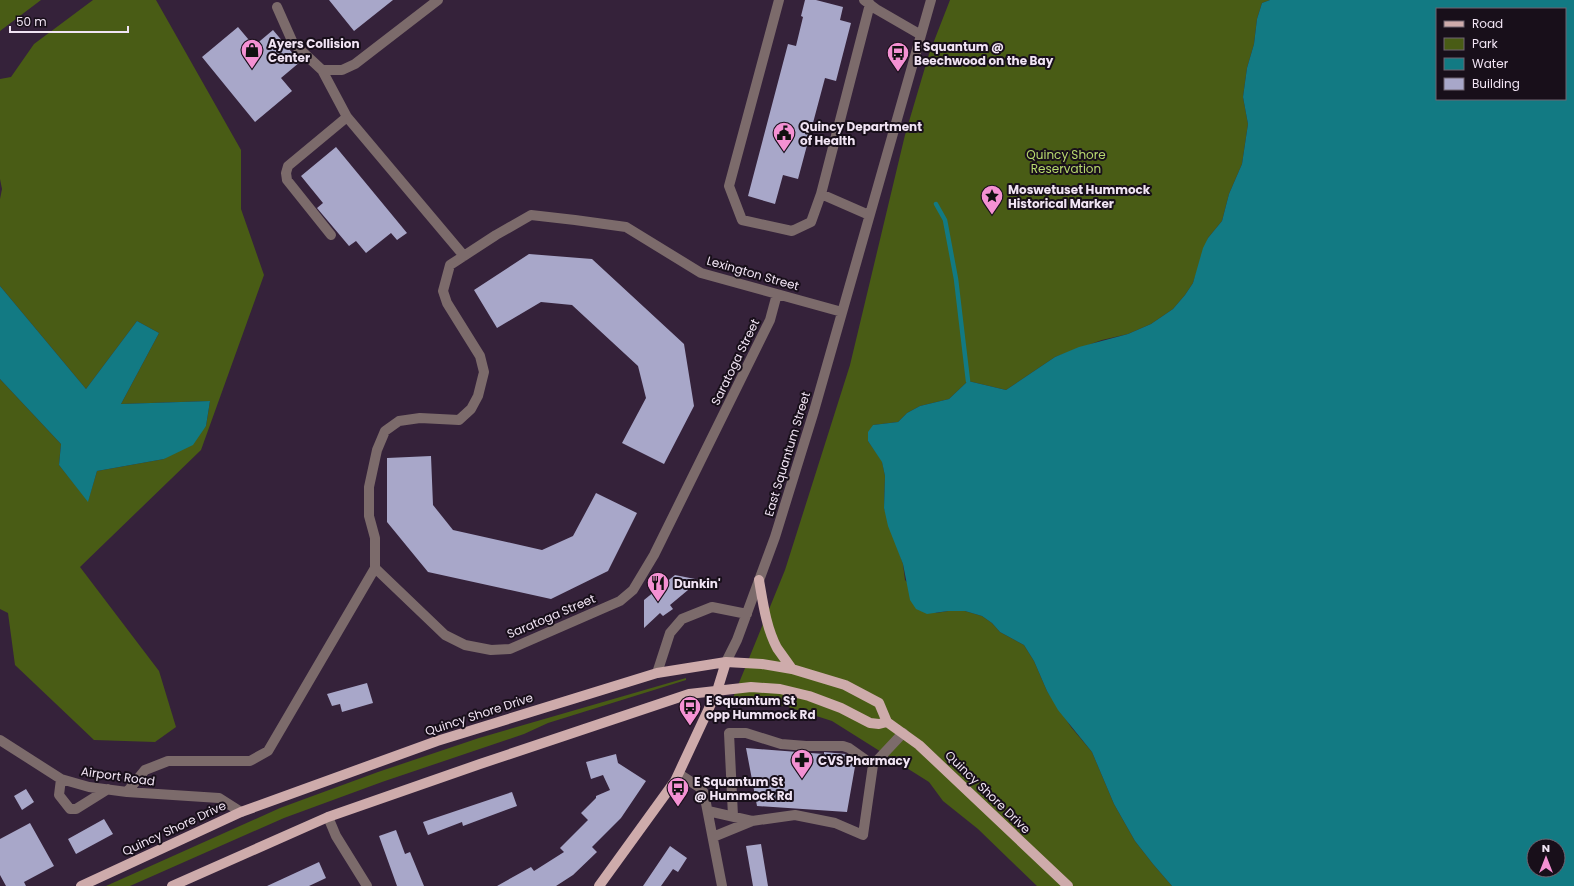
<svg xmlns="http://www.w3.org/2000/svg" width="1574" height="886" font-family="Poppins,sans-serif">
<style>
.green{fill:#495c15}
.water{fill:#127a83;fill-rule:evenodd}
.lines{fill:none;stroke-linecap:round;stroke-linejoin:round}
.stream{stroke:#127a83;stroke-width:4.5}
.building{fill:#a8a7c9}
.minor{stroke:#7c6b6b;stroke-width:10}
.major{stroke:#ceabab;stroke-width:10}
.labels{text-anchor:middle;dominant-baseline:central;stroke-width:4;stroke-linejoin:round;paint-order:stroke}
.poi-label{font-size:12px;font-weight:bold;fill:#f1e4f4;stroke:#180f1a;text-anchor:start}
.park-label{font-size:12px;fill:#b7d86e;stroke:#180f1a}
.street-label{font-size:12px;fill:#f1e4f4;stroke:#180f1a}
</style>
<rect width="100%" height="100%" fill="#35223a"/>
<path class="green" d="M0 0H41L0 31Z
M93 0H156L241 150V209L264 275 201 450 80 567 159 671 176 727 155 742 94 740 15 665 8 613 0 609V379L61 444 59 465 88 501 97 471 164 459 206 426 210 401 121 404 159 333 137 321 86 389 0 286V199L2 189 0 179V79L11 77 34 44Z
M950 0H1270L1262 3 1257 19 1254 44 1247 68 1243 97 1248 124 1242 164 1229 194 1222 221 1208 238 1193 283 1185 295 1173 309 1151 324 1128 334 1102 340 1055 357 1006 390 968 381 949 399 920 406 907 413 898 422 873 425 868 441 882 461 885 476 884 508 903 564 905 580 936 613 948 611H965L982 616 992 623 1000 632 1024 645 1034 661 1047 691 1071 727 1092 752 1114 804 1135 841 1153 864 1172 886H1037L978 829 943 801 929 782 832 721 785 706 753 703 730 705 785 570 850 365 905 135 929 54Z
M686 678V680L548 723 524 734 382 782 284 818 130 886H106L280 808 378 772 479 738Z"/>
<path class="water" d="M1270 0H1574V886H1172L1153 864 1135 841 1114 804 1092 752 1058 710 1047 691 1034 661 1024 645 1000 632 992 623 982 616 965 611H948L927 614 916 609 910 600 903 564 888 526 884 508 885 476 882 462 868 441V432L873 425 898 422 907 413 920 406 949 399 968 381 1006 390 1055 357 1079 347 1128 334 1151 324 1173 309 1185 295 1193 283 1203 248 1208 238 1222 221 1229 194 1242 164 1248 124 1243 97 1247 68 1254 44 1257 19 1262 3ZM1437 9H1565V99H1437ZM1534 846H1558V870H1534Z
M0 286 86 389 137 321 159 333 121 404 210 401 206 426 193 445 164 459 97 471 88 502 59 465 61 444 0 379Z"/>
<g class="lines">
<path class="stream" d="M936 204 945 220 956 279 968 381"/>
</g>
<path class="building" d="M329 0H393L354 31Z
M805 0H816L843 7 840 20 851 23 836 81 825 78 798 179 783 175 775 204 748 196 788 44 796 46 803 17 801 16Z
M238 27 254 46 273 30 300 62 281 78 292 91 255 122 202 57Z
M336 147 407 233 397 240 391 233 366 253 356 241 349 246 317 208 323 203 301 176Z
M529 254 592 259 684 344 694 406 664 464 622 443 646 398 638 366 572 305 541 302 497 328 474 290Z
M431 456 433 505 453 530 542 550 573 536 596 493 637 513 608 571 551 599 428 572 387 522V458Z
M675 575 700 580 670 605 673 609 663 616 660 613 644 628V600Z
M367 683 373 703 342 712 340 704 332 706 327 694Z
M746 748 824 754V752L846 754 856 761 847 812 757 806Z
M616 754 618 763 646 781 621 818 592 847 597 852 573 875 556 886H497L531 867 534 871 564 852 560 848 588 820 581 813 596 798V796L610 790 603 775 591 779 586 762Z
M26 789 34 802 22 810 14 796Z
M512 792 517 806 463 826 462 822 428 835 423 822Z
M104 819 113 834 76 854 68 839Z
M30 823 54 866 24 882 26 886H6L0 875V839Z
M396 830 405 854 410 852 424 886H397L379 836Z
M761 844 768 886H753L746 846Z
M670 846 687 858 678 872 673 869 661 886H643Z
M319 862 326 878 309 886H267Z"/>
<g class="lines">
<path class="minor" d="M779 0 729 186 742 220 792 231 811 222 821 194 870 4
M864 0 876 9 921 35
M277 7 293 43 322 70H342L355 64 438 0
M322 70 347 117 464 256
M821 194 869 215
M331 235 287 180 286 173 288 166 347 117
M375 568 445 635 465 645 491 650 510 649 620 601 633 590 654 555 770 320 777 294
M726 662 737 640 775 537 814 411 931 0
M657 673 670 633 682 619 712 607 747 614
M0 740 61 779 89 787 127 792 219 798 241 812
M679 774 699 787 704 793 722 886
M61 779 59 795 70 809H76L108 789
M127 792 145 770 168 761H250L268 751 375 568V538L369 516V487L377 450 385 431 399 421 420 418 459 420 471 409 478 396 484 372 480 356 447 303 443 291 450 265 496 235 531 215 575 220 626 227 701 273 842 312
M708 811 752 821
M733 816 729 733H746L781 744 806 746H843L849 748 873 765
M328 817 336 836 367 886
M713 837 752 821 795 815 835 823 863 835 873 765 903 733"/>
<path class="major" d="M759 580C763 603 766 627 777 648 782 655 787 662 792 669
M81 886 241 812 437 741 657 673 726 662 762 664 792 669 845 685 879 703 887 722 919 745 1068 886
M172 886 328 817 480 764 689 694 751 687 780 689 809 696 841 708 870 723 879 724 887 722
M599 886 675 781 717 691 726 662"/>
</g>
<defs>
<g id="shop-pin" transform="scale(1.15)"><path d="M0 17L-7.5 6A9.5 9.5 0 1 1 7.5 6Z" fill="#f491d3" stroke="#180f1a"/><path d="M-5-2.5h2.3a2.7 3.5 0 0 1 5.4 0H5L5.5 6h-11ZM-1.5-2.5h3a1.5 2.3 0 0 0-3 0Z" fill="#111"/></g>
<g id="bus-pin" transform="scale(1.15)"><path d="M0 17L-7.5 6A9.5 9.5 0 1 1 7.5 6Z" fill="#f491d3" stroke="#180f1a"/><path d="M-5-6H5V4H4V6H2V4H-2V6H-4V4H-5ZM-3.5-4V0h7V-4ZM-3.5 1.2v1.5H-2V1.2ZM2 1.2v1.5H3.5V1.2Z" fill="#111"/></g>
<g id="civic-pin" transform="scale(1.15)"><path d="M0 17L-7.5 6A9.5 9.5 0 1 1 7.5 6Z" fill="#f491d3" stroke="#180f1a"/><path d="M-.6-6.5H3V-4.5H.6V-3L4-1V1h2V6H-6V1h2V-1L-.6-3ZM-1.2 2.5V6h2.4V2.5Z" fill="#111"/></g>
<g id="sight-pin" transform="scale(1.15)"><path d="M0 17L-7.5 6A9.5 9.5 0 1 1 7.5 6Z" fill="#f491d3" stroke="#180f1a"/><path d="M0-6L1.8-2.2L6-1.7L2.9 1.2L3.7 5.4L0 3.3L-3.7 5.4L-2.9 1.2L-6-1.7L-1.8-2.2Z" fill="#111"/></g>
<g id="restaurant-pin" transform="scale(1.15)"><path d="M0 17L-7.5 6A9.5 9.5 0 1 1 7.5 6Z" fill="#f491d3" stroke="#180f1a"/><path d="M-5-6h1v4h1v-4h1v4h1v-4h1v5L-1.5 .5V6h-2V.5L-5-1ZM5-6V6H3V1.5H1.5Q1.5-4 5-6Z" fill="#111"/></g>
<g id="pharmacy-pin" transform="scale(1.15)"><path d="M0 17L-7.5 6A9.5 9.5 0 1 1 7.5 6Z" fill="#f491d3" stroke="#180f1a"/><path d="M-2-6h4v4h4v4h-4v4h-4v-4h-4v-4h4Z" fill="#111"/></g>
</defs>
<g fill-rule="evenodd">
<use href="#shop-pin" x="252" y="50"/>
<use href="#bus-pin" x="898" y="53"/>
<use href="#civic-pin" x="784" y="133"/>
<use href="#sight-pin" x="992" y="196"/>
<use href="#restaurant-pin" x="658" y="583"/>
<use href="#bus-pin" x="690" y="707"/>
<use href="#pharmacy-pin" x="802" y="760"/>
<use href="#bus-pin" x="678" y="788"/>
</g>
<g class="labels">
<g class="poi-label">
<text x="268" y="43">Ayers Collision<tspan x="268" dy="14">Center</tspan></text>
<text x="914" y="46">E Squantum @<tspan x="914" dy="14">Beechwood on the Bay</tspan></text>
<text x="800" y="126">Quincy Department<tspan x="800" dy="14">of Health</tspan></text>
<text x="1008" y="189">Moswetuset Hummock<tspan x="1008" dy="14">Historical Marker</tspan></text>
<text x="674" y="583">Dunkin'</text>
<text x="706" y="700">E Squantum St<tspan x="706" dy="14">opp Hummock Rd</tspan></text>
<text x="818" y="760">CVS Pharmacy</text>
<text x="694" y="781">E Squantum St<tspan x="694" dy="14">@ Hummock Rd</tspan></text>
</g>
<g class="park-label">
<text x="1066" y="154">Quincy Shore<tspan x="1066" dy="14">Reservation</tspan></text>
</g>
<g class="street-label">
<text transform="translate(753 273) rotate(16)">Lexington Street</text>
<text transform="translate(735 362) rotate(-64)">Saratoga Street</text>
<text transform="translate(787 454) rotate(-73)">East Squantum Street</text>
<text transform="translate(551 616) rotate(-23)">Saratoga Street</text>
<text transform="translate(479 714) rotate(-18)">Quincy Shore Drive</text>
<text transform="translate(118 776) rotate(8)">Airport Road</text>
<text transform="translate(988 792) rotate(44)">Quincy Shore Drive</text>
<text transform="translate(174 828) rotate(-25)">Quincy Shore Drive</text>
</g>
</g>
<rect x="1436" y="8" width="130" height="92" fill="#180f1a" stroke="#6f6471"/>
<rect x="1444" y="21" width="20" height="6" fill="#ceabab" stroke="#6f6471"/>
<text x="1472" y="28" font-size="12" fill="#f1e4f4">Road</text>
<rect x="1444" y="38" width="20" height="12" fill="#495c15" stroke="#6f6471"/>
<text x="1472" y="48" font-size="12" fill="#f1e4f4">Park</text>
<rect x="1444" y="58" width="20" height="12" fill="#127a83" stroke="#6f6471"/>
<text x="1472" y="68" font-size="12" fill="#f1e4f4">Water</text>
<rect x="1444" y="78" width="20" height="12" fill="#a8a7c9" stroke="#6f6471"/>
<text x="1472" y="88" font-size="12" fill="#f1e4f4">Building</text>
<g transform="translate(1546 858)"><circle r="19" fill="#180f1a" stroke="#6f6471"/>
<path d="M0-3L7 15L0 10L-7 15Z" fill="#f491d3"/>
<text y="-6" font-size="11" font-weight="bold" text-anchor="middle" fill="#f1e4f4">N</text>
</g>
<path d="M10 26v6h118v-6" fill="none" stroke="#f1e4f4" stroke-width="2"/>
<text x="16" y="26" font-size="12" fill="#f1e4f4" stroke="#180f1a" stroke-width="3" paint-order="stroke">50 m</text>
</svg>
